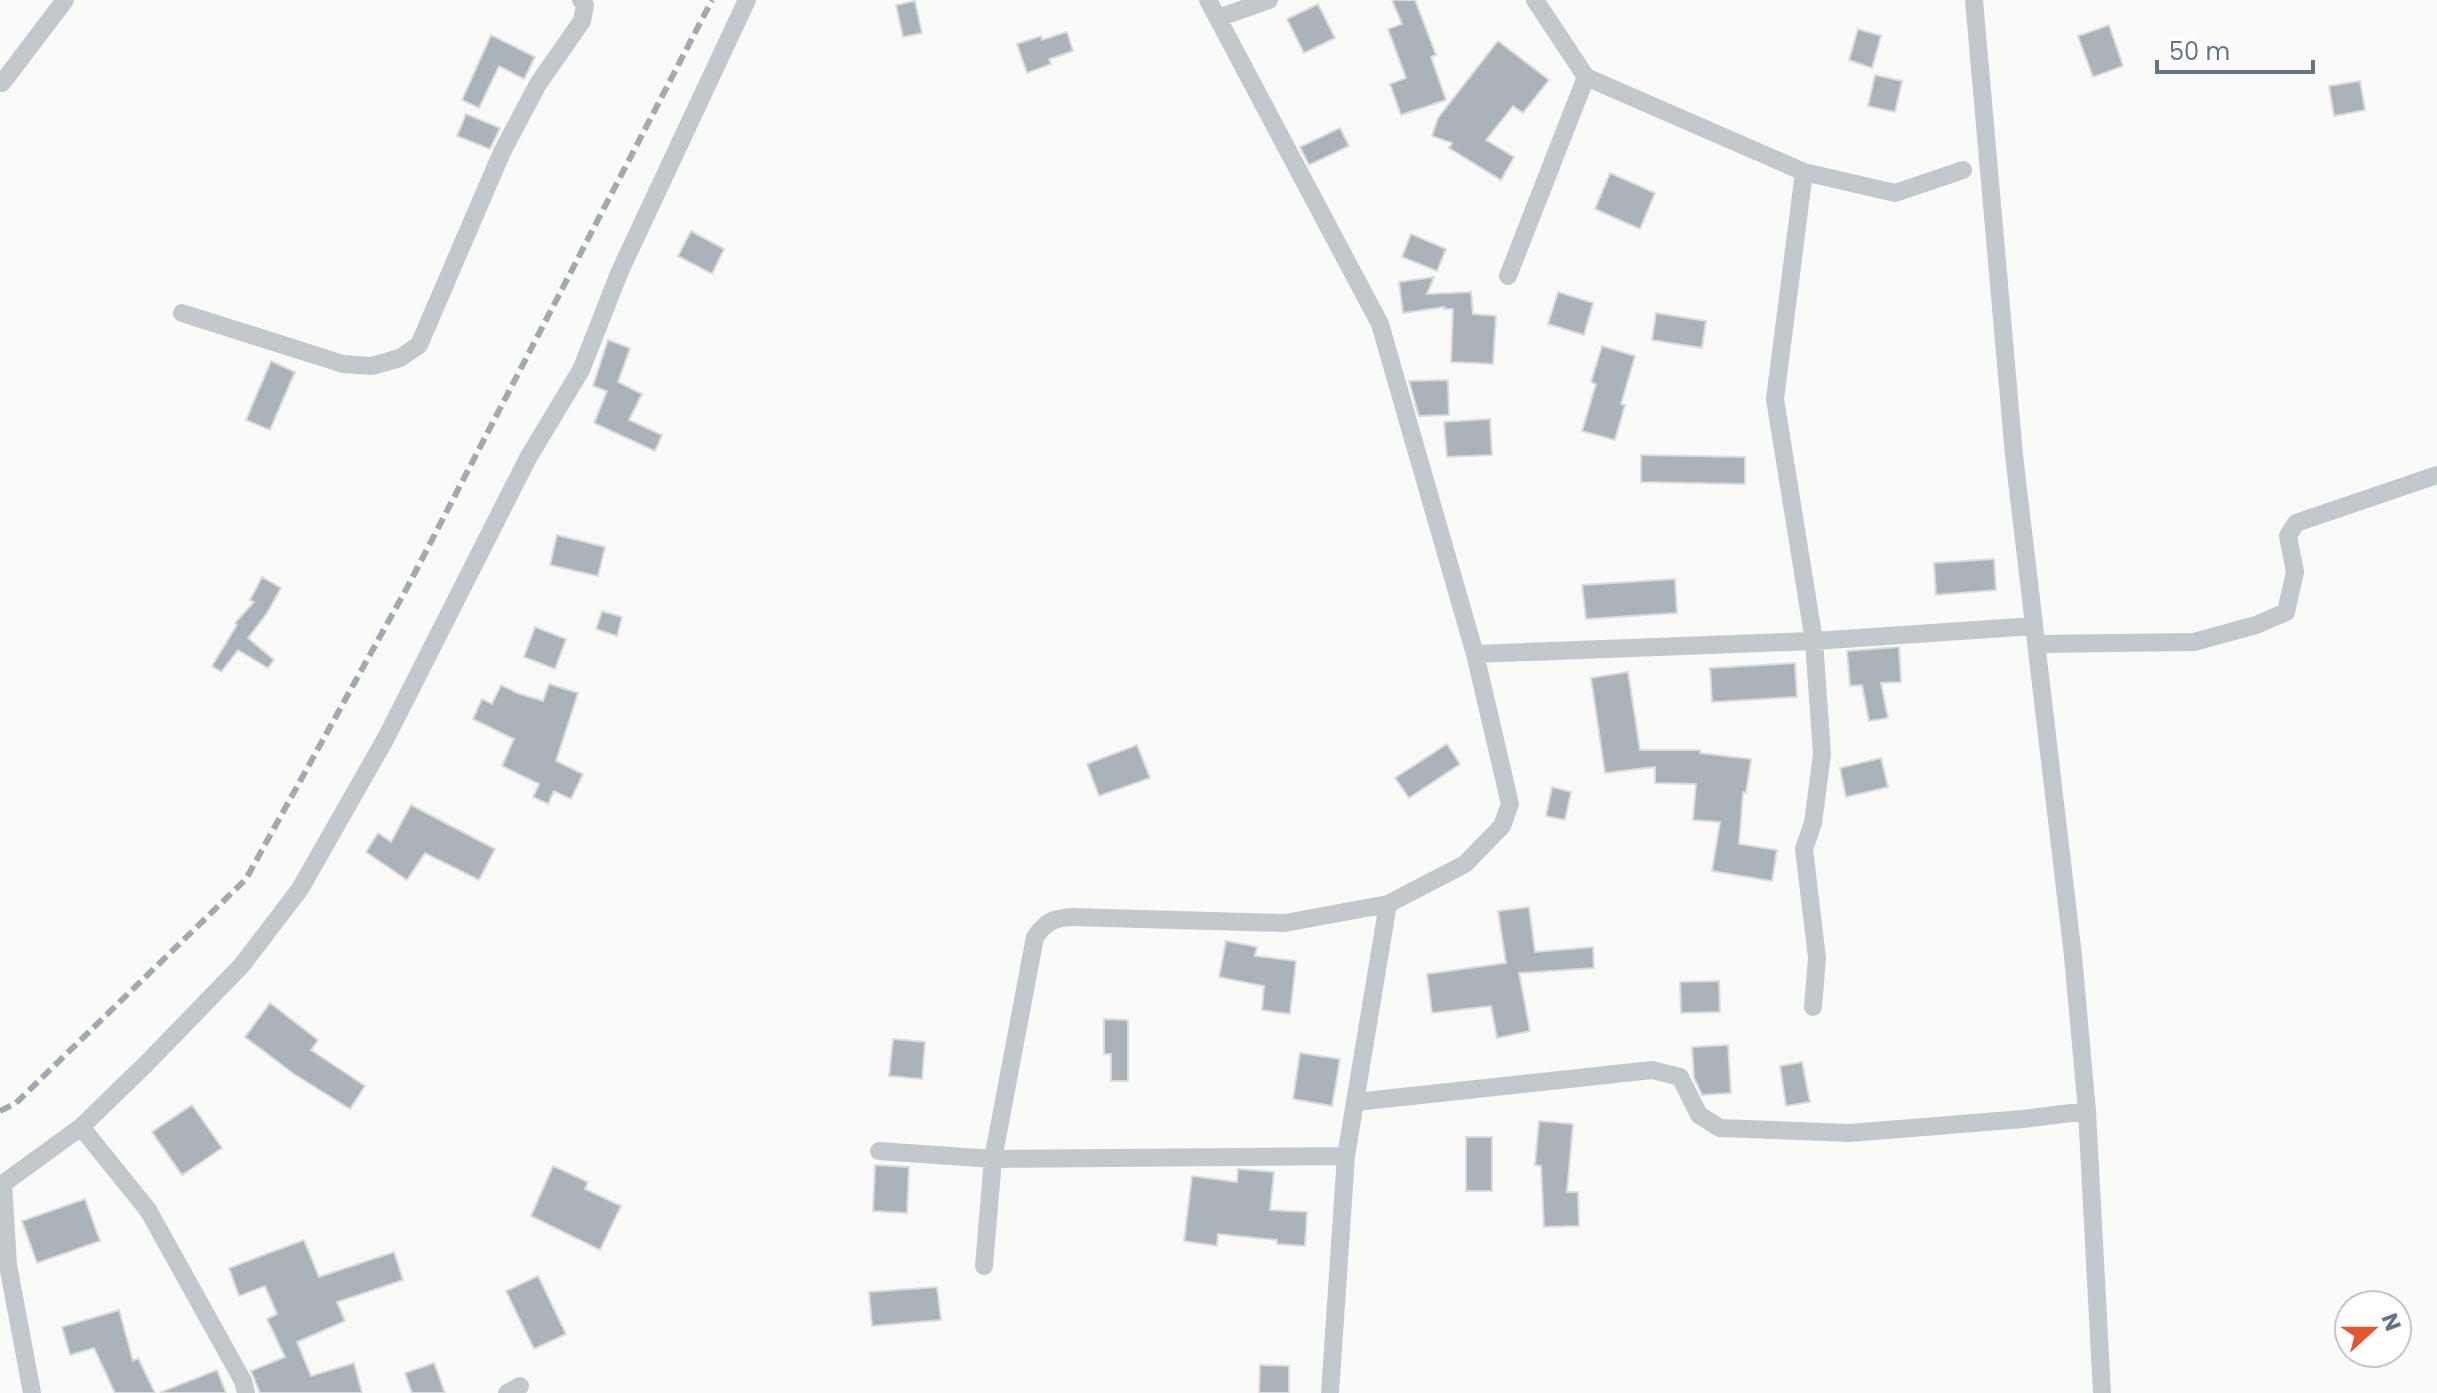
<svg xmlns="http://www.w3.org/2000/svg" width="2437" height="1393" font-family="Poppins,sans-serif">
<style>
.building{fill:#aab3b9;stroke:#dcdcda;stroke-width:2}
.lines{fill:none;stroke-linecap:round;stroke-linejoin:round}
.street{stroke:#c3c8cc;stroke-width:18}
.rail{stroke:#a2aab0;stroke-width:6;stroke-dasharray:12 6;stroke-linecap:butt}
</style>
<rect width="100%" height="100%" fill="#fafaf8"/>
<path class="building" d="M1392 0H1415L1436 55 1431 57 1446 100 1401 115 1390 84 1406 78 1388 29 1402 24Z
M915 1 922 33 903 37 896 5Z
M1318 4 1335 38 1304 53 1287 19Z
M2109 25 2123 66 2093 77 2078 36Z
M1858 29 1881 36 1872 68 1849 60Z
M1067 32 1073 51 1049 59 1051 64 1027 73 1017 44 1041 36 1042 40Z
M491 35 535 57 524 79 499 66 479 108 462 100Z
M1498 41 1549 80 1523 113 1513 106 1486 140 1514 157 1501 180 1449 148 1452 143 1432 136 1438 118Z
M1875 75 1902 81 1895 112 1868 106Z
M2360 81 2365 110 2334 116 2329 86Z
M466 114 500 128 490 149 457 136Z
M1340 128 1349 146 1309 165 1300 147Z
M1610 173 1655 193 1640 229 1595 209Z
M691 231 724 249 712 274 678 256Z
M1411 234 1446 249 1437 271 1402 257Z
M1434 277 1427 294 1471 292 1473 314 1496 316 1493 364 1451 362 1453 309H1444V307L1403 313 1399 282Z
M1558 292 1593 303 1584 335 1548 324Z
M1656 313 1706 321 1702 348 1652 340Z
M608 340 630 348 618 382 642 394 629 420 662 435 655 451 594 423 607 391 593 386Z
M1602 346 1635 356 1621 404 1625 405 1615 440 1582 431 1596 384 1591 382Z
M271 361 295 372 270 430 246 420Z
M1448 380 1449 415 1419 416 1409 381Z
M1490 419 1492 455 1447 457 1444 422Z
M1641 455 1745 457V484L1641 482Z
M557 535 605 547 598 576 550 565Z
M1994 559 1996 590 1936 595 1934 563Z
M262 577 281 588 267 613 248 638 274 660 268 668 238 650 221 672 212 666 237 625 235 623 254 602 250 600Z
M1675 579 1677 613 1586 619 1582 585Z
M602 611 622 617 617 636 596 629Z
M535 627 566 639 555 669 524 657Z
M1899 647 1901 682 1881 683 1888 718 1869 721 1862 685 1850 686 1847 651Z
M1795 663 1797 697 1712 702 1710 668Z
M1628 672 1640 750H1700V753L1751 759 1746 793 1743 792 1739 844 1777 850 1772 881 1712 871 1720 822 1693 820 1696 784 1655 783V767L1605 773 1591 678Z
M549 684 578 693 556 761 583 774 571 799 554 791 548 804 533 797 539 784 502 766 514 739 473 719 482 699 492 704 501 685 517 693 543 701Z
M1447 744 1460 764 1409 798 1395 778Z
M1137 745 1150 778 1099 796 1087 764Z
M1881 758 1888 787 1846 797 1840 768Z
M1552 787 1571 792 1565 820 1546 816Z
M411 805 495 849 479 880 425 853 407 880 366 852 378 833 391 842Z
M1529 907 1535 952 1593 947 1594 968 1519 973 1530 1031 1497 1038 1491 1006 1432 1013 1427 974 1506 963 1498 911Z
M1226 941 1257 947 1255 956 1296 961 1290 1014 1262 1010 1264 986 1219 977Z
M1719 981 1720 1012 1681 1013 1680 982Z
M270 1003 318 1040 311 1050 365 1086 350 1109 294 1074 245 1037Z
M1104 1019 1128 1020V1081H1111V1054H1104Z
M893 1039 925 1042 922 1079 889 1076Z
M1728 1045 1731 1093 1702 1095 1694 1078 1692 1047Z
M1300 1053 1340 1059 1332 1106 1293 1099Z
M1802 1062 1810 1102 1786 1106 1780 1066Z
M192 1105 222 1148 182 1175 152 1132Z
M1539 1121 1573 1124 1567 1192H1578L1579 1226 1544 1227 1541 1166 1535 1165Z
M1466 1137H1492V1191H1466Z
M875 1165 909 1167 907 1213 873 1211Z
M553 1166 588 1182 585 1189 621 1206 600 1250 531 1216Z
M1238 1169 1274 1172 1270 1210 1307 1212 1305 1246 1277 1244V1240L1218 1234 1217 1246 1184 1241 1192 1176 1237 1182Z
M85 1199 100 1241 37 1263 22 1221Z
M304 1240 319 1277 394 1252 403 1280 337 1302 345 1321 297 1342 311 1376 354 1363 362 1393H260L251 1371 285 1357 267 1319 277 1314 265 1286 239 1296 229 1268Z
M538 1276 566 1334 534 1349 506 1291Z
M937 1287 941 1320 872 1326 869 1292Z
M119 1310 133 1361 138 1358 155 1393H115L94 1348 70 1355 62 1327Z
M434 1363 445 1393H412L405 1373Z
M1260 1365 1289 1366V1393H1259Z
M217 1370 226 1393H162L161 1392Z"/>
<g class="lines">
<path class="street" d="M1535 0 1586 77 1804 172 1895 193 1963 170
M1974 0 2014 455 2073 956 2087 1111 2102 1393
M1218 18 1269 0
M2 83 65 0
M1804 172 1775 399 1814 641 1822 754 1813 823 1804 849 1817 958 1813 1007
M1508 276 1586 77
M182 313 343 364 372 366 400 358 419 345 502 152 538 84 582 21 585 5 581 0
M2036 644 2194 642 2256 625 2286 612 2295 572 2288 536 2296 523 2437 475
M1475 654 1814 641 2034 626
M1356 1102 1652 1070 1680 1077 1699 1115 1720 1128 1850 1133 2023 1119 2087 1111
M81 1127 148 1210 243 1381 246 1393
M879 1151 993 1159 1346 1156
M3 1184 8 1265 32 1393
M0 1186 81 1127 146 1064 242 965 300 889 386 738 528 458 581 370 620 271 747 0
M984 1266 993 1159 1035 937C1046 922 1053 918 1072 917L1285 923 1388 904 1465 864 1502 826 1510 804 1475 654 1380 324 1208 0
M507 1393 520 1386
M1330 1393 1346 1156 1388 904"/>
<path class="rail" d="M0 1111 16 1103 246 879 408 586 712 0"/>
</g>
<g transform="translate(2373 1329) rotate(69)"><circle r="38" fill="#ffffff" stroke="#c1c8cd" stroke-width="2"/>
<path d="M0-6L14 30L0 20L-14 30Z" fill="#e4572e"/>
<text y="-12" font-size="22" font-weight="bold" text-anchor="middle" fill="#657683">N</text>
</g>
<path d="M2157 60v12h156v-12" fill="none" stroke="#657683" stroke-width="4"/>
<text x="2169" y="60" font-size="24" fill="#657683" stroke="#ffffff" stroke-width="6" paint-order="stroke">50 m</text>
</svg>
